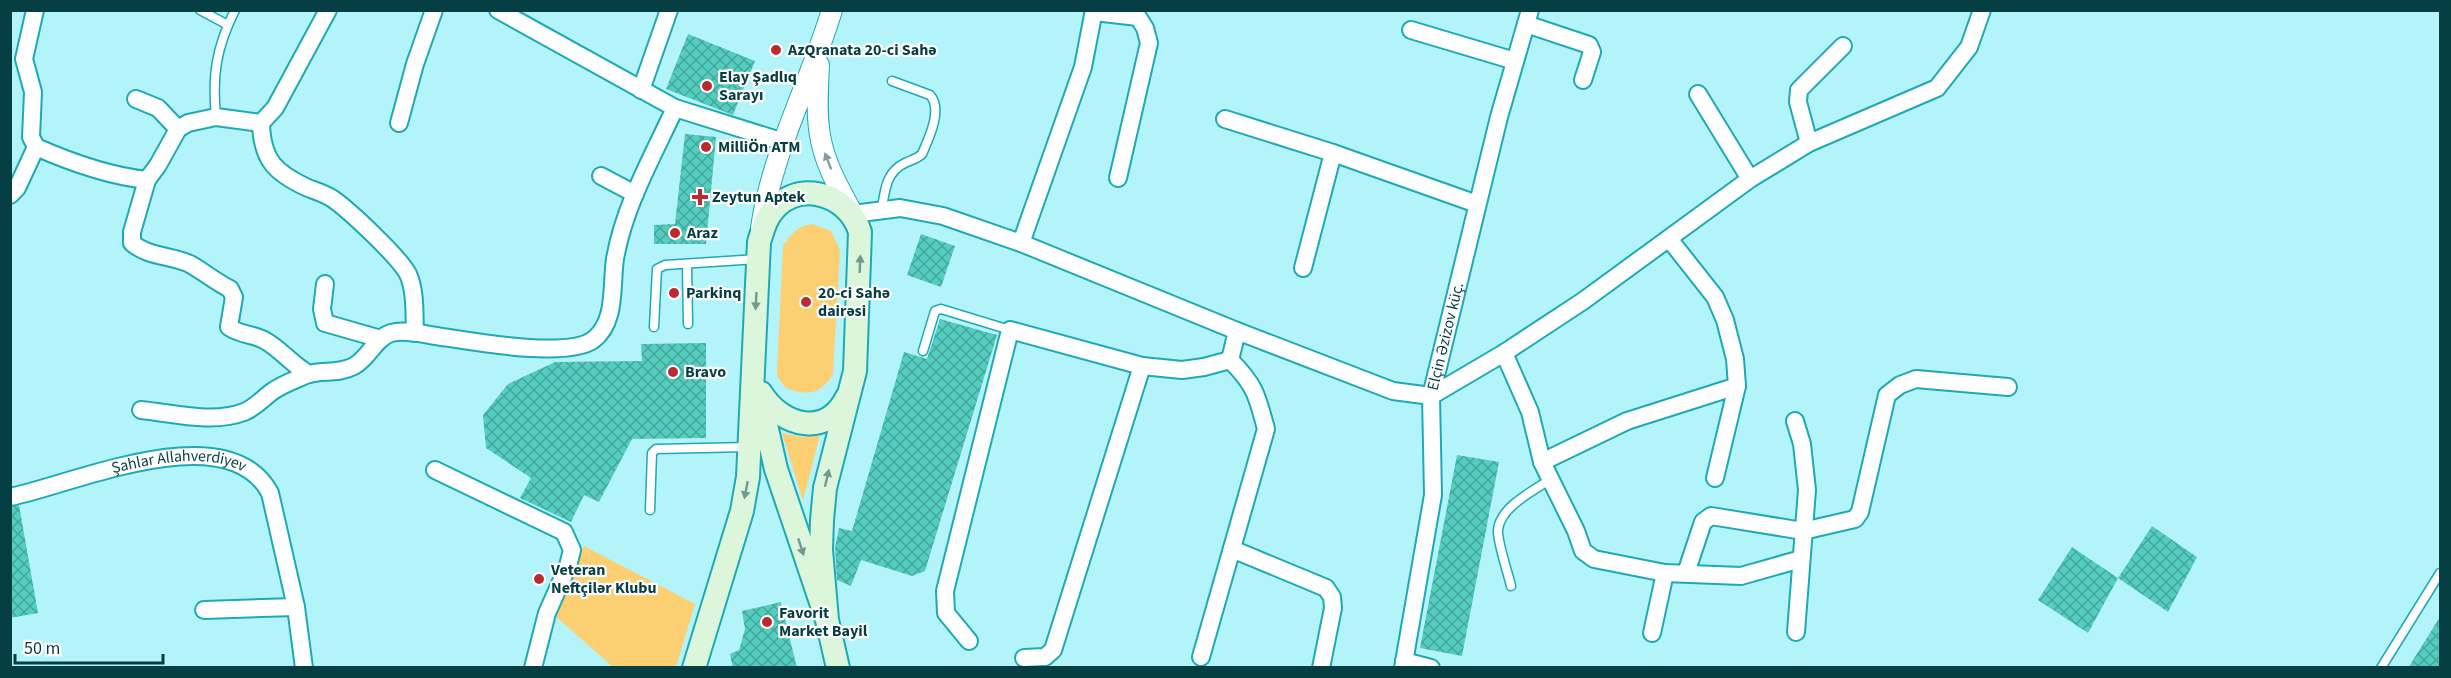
<svg xmlns="http://www.w3.org/2000/svg" width="2451" height="678" font-family="'Source Sans 3',sans-serif">
<style>
.green{fill:#fccf73}
.building{fill:url(#building-cross-hatch)}
.lines{fill:none;stroke-linecap:round;stroke-linejoin:round}
.service-casing{stroke:#1ea9b5;stroke-width:11}
.minor-casing{stroke:#1ea9b5;stroke-width:20}
.tertiary-casing{stroke:#1ea9b5;stroke-width:22}
.secondary-casing{stroke:#1ea9b5;stroke-width:26}
.service{stroke:#fff;stroke-width:8}
.minor{stroke:#fff;stroke-width:16}
.tertiary{stroke:#fff;stroke-width:20}
.secondary{stroke:#dcf6dc;stroke-width:22}
.oneway{fill:#829ea1}
.oneway2{fill:#709a90}
.poi-dot{fill:#ba2a30;stroke:#fff;stroke-width:2}
.labels{text-anchor:middle;dominant-baseline:central;stroke-width:4.5;stroke-linejoin:round;paint-order:stroke}
.poi-label{font-size:16px;font-weight:bold;fill:#053e43;stroke:#fff;text-anchor:start}
.street-label{font-size:16px;fill:#053e43;stroke:#fff}
</style>
<defs>
<pattern id="building-cross-hatch" width="8" height="8" patternUnits="userSpaceOnUse" patternTransform="scale(1.5)"><rect width="8" height="8" fill="#54ccbe"/><path d="M0 0l8 8M0 8l8-8" fill="none" stroke="#44a79c"/></pattern>
</defs>
<rect width="100%" height="100%" fill="#b3f4fb"/>
<path class="green" d="M812 224 831 231 840 250 833 374C820 395 809 396 786 388L778 378 777 371 783 246C791 234 797 226 812 224Z
M782 433 801 437 820 434 803 501Z
M584 546 695 604 676 667H613L554 615Z"/>
<path class="building" d="M688 34 755 61 733 115 666 89Z
M685 134 716 137 706 244H654V225L675 224Z
M921 234 955 246 941 287 907 275Z
M940 319 997 335 925 571 912 576 861 560 851 586 837 580 835 548 839 528 852 531 904 352 927 359Z
M706 343V438L632 439 599 502 584 495 571 522 520 498 531 478 486 448 483 415 508 384 555 362 642 361 641 344Z
M1457 455 1499 462 1462 656 1420 648Z
M19 505 38 613 10 618V507Z
M2152 526 2197 557 2168 612 2118 578Z
M2072 547 2118 578 2088 633 2038 600Z
M781 602 797 668H733L730 654 739 650 745 629 742 611Z
M2440 617V668H2408Z"/>
<g class="lines">
<g class="service-casing">
<path id="service" d="M200 10 228 25
M216 117C212 76 216 48 235 10
M882 208C885 190 886 172 905 163 911 160 917 159 922 154 929 138 943 109 930 95L892 81
M687 264 688 324
M654 327 657 269 665 265 758 259
M923 351 935 311 941 309 1010 330
M650 510 652 453 656 449 748 447
M1511 586C1508 573 1497 541 1498 530 1500 507 1533 491 1551 479
M2381 668 2440 573"/>
</g>
<g class="minor-casing">
<g id="minor">
<path d="M35 10 24 59 33 92 31 137 36 147C70 162 109 176 147 180L158 165 178 129 188 123 216 117 261 123 275 108 328 10"/>
<path d="M498 10 675 108 784 142"/>
<path d="M1094 12 1138 17 1145 28 1149 43 1118 178"/>
<path d="M1526 24 1589 45 1592 52 1583 80"/>
<path d="M1411 30 1515 61"/>
<path d="M641 90 669 10"/>
<path d="M1698 94 1750 179"/>
<path d="M136 99 158 108 178 129"/>
<path d="M1225 119 1333 153 1477 204"/>
<path d="M261 123C262 160 275 173 308 188 316 191 326 194 333 199 350 211 399 257 408 274 416 292 414 314 415 333"/>
<path d="M399 123 415 64 434 10"/>
<path d="M1809 143 1798 102 1799 90 1843 46"/>
<path d="M601 176 635 194"/>
<path d="M147 180 132 232V243C148 257 171 255 190 264 204 272 216 282 230 289L234 297 229 327C240 335 253 334 264 340 281 349 292 365 309 374"/>
<path d="M10 195 17 188 36 147"/>
<path d="M853 214 900 208 943 216 1021 243 1237 331 1393 391 1431 396 1504 353 1583 301 1750 179 1809 143 1937 88 1969 47 1982 10"/>
<path d="M1670 240 1715 297 1725 320 1735 359 1737 386 1715 478"/>
<path d="M1021 243 1083 67 1094 10"/>
<path d="M1303 268 1333 153"/>
<path d="M325 284 322 309 325 323 381 339"/>
<path d="M1504 353 1530 412 1542 462 1576 531 1583 551 1594 559 1665 573 1741 576 1801 559"/>
<path d="M141 410C172 413 213 424 244 412 256 407 263 398 273 391 283 384 295 380 306 375 321 369 337 375 354 366 369 358 375 338 391 333 404 329 423 334 436 336 469 341 567 359 593 340 617 322 611 285 615 259 624 206 653 156 675 108"/>
<path d="M1795 421 1802 444 1807 490 1796 632"/>
<path d="M1542 462 1627 421 1737 386"/>
<path d="M435 470 564 532 572 550 568 566 547 613 533 668"/>
<path id="s1" d="M10 497C74 484 228 414 270 493L296 607 304 668"/>
<path d="M1232 549 1326 588 1332 597 1333 608 1321 668"/>
<path d="M1686 573 1703 522 1711 516 1803 531 1855 519 1860 512 1887 395 1900 385 1916 379 2008 387"/>
<path d="M204 610 296 607"/>
<path d="M1652 633 1665 573"/>
<path d="M969 641 946 613 945 591 1010 330 1142 366 1182 370 1204 367 1230 360"/>
<path d="M1201 657 1266 429C1257 395 1255 385 1230 360L1237 331"/>
<path d="M1024 658 1045 657 1053 650 1142 366"/>
<path d="M1404 661 1431 668"/>
<path id="s2" d="M1403 668 1433 495 1431 396 1499 117 1530 10"/>
</g>
</g>
<g class="tertiary-casing">
<path id="tertiary" d="M819 65C818 88 816 112 820 135 824 163 840 190 853 214
M761 228C772 152 810 83 832 10"/>
</g>
<g class="secondary-casing">
<path id="secondary" d="M761 393C782 427 827 438 847 397
M761 403 776 469 827 620 838 668
M694 668 742 511 748 477 759 242C762 233 764 224 769 216 792 178 848 191 860 232L855 371 825 488 822 520 821 550 827 620"/>
</g>
<use href="#service" class="service"/>
<use href="#minor" class="minor"/>
<use href="#tertiary" class="tertiary"/>
<use href="#secondary" class="secondary"/>
</g>
<defs><path id="oneway-solid" d="M-6-.8H1V-3.2L6.5 0L1 3.2V.8H-6Z" transform="scale(1.5)"/></defs>
<use class="oneway" href="#oneway-solid" transform="translate(828 161) rotate(-111)"/>
<g class="oneway2">
<use href="#oneway-solid" transform="translate(860 264) rotate(-88)"/>
<use href="#oneway-solid" transform="translate(756 301) rotate(93)"/>
<use href="#oneway-solid" transform="translate(827 478) rotate(-77)"/>
<use href="#oneway-solid" transform="translate(746 490) rotate(101)"/>
<use href="#oneway-solid" transform="translate(801 547) rotate(72)"/>
</g>
<g class="poi-dot">
<circle cx="776" cy="50" r="6"/>
<circle cx="707" cy="86" r="6"/>
<circle cx="706" cy="147" r="6"/>
<path d="M697 188h6v6h6v6h-6v6h-6v-6h-6v-6h6z"/>
<circle cx="675" cy="233" r="6"/>
<circle cx="674" cy="293" r="6"/>
<circle cx="806" cy="302" r="6"/>
<circle cx="673" cy="372" r="6"/>
<circle cx="539" cy="579" r="6"/>
<circle cx="767" cy="622" r="6"/>
</g>
<g class="labels">
<g class="poi-label">
<text x="788" y="50">AzQranata 20-ci Sahə</text>
<text x="719" y="77">Elay Şadlıq<tspan x="719" dy="18">Sarayı</tspan></text>
<text x="718" y="147">MilliÖn ATM</text>
<text x="712" y="197">Zeytun Aptek</text>
<text x="687" y="233">Araz</text>
<text x="686" y="293">Parkinq</text>
<text x="818" y="293">20-ci Sahə<tspan x="818" dy="18">dairəsi</tspan></text>
<text x="685" y="372">Bravo</text>
<text x="551" y="570">Veteran<tspan x="551" dy="18">Neftçilər Klubu</tspan></text>
<text x="779" y="613">Favorit<tspan x="779" dy="18">Market Bayil</tspan></text>
</g>
<g class="street-label">
<text stroke="none"><textPath href="#s2" startOffset="336">Elçin Əzizov küç.</textPath></text>
<text stroke="none"><textPath href="#s1" startOffset="174">Şahlar Allahverdiyev</textPath></text>
</g>
</g>
<rect width="2451" height="678" fill="none" stroke="#053e43" stroke-width="24"/>
<path d="M15 654v9h148v-9" fill="none" stroke="#053e43" stroke-width="3"/>
<text x="24" y="654" font-size="18" fill="#053e43" stroke="#ffffff" stroke-width="4.5" paint-order="stroke">50 m</text>
</svg>
